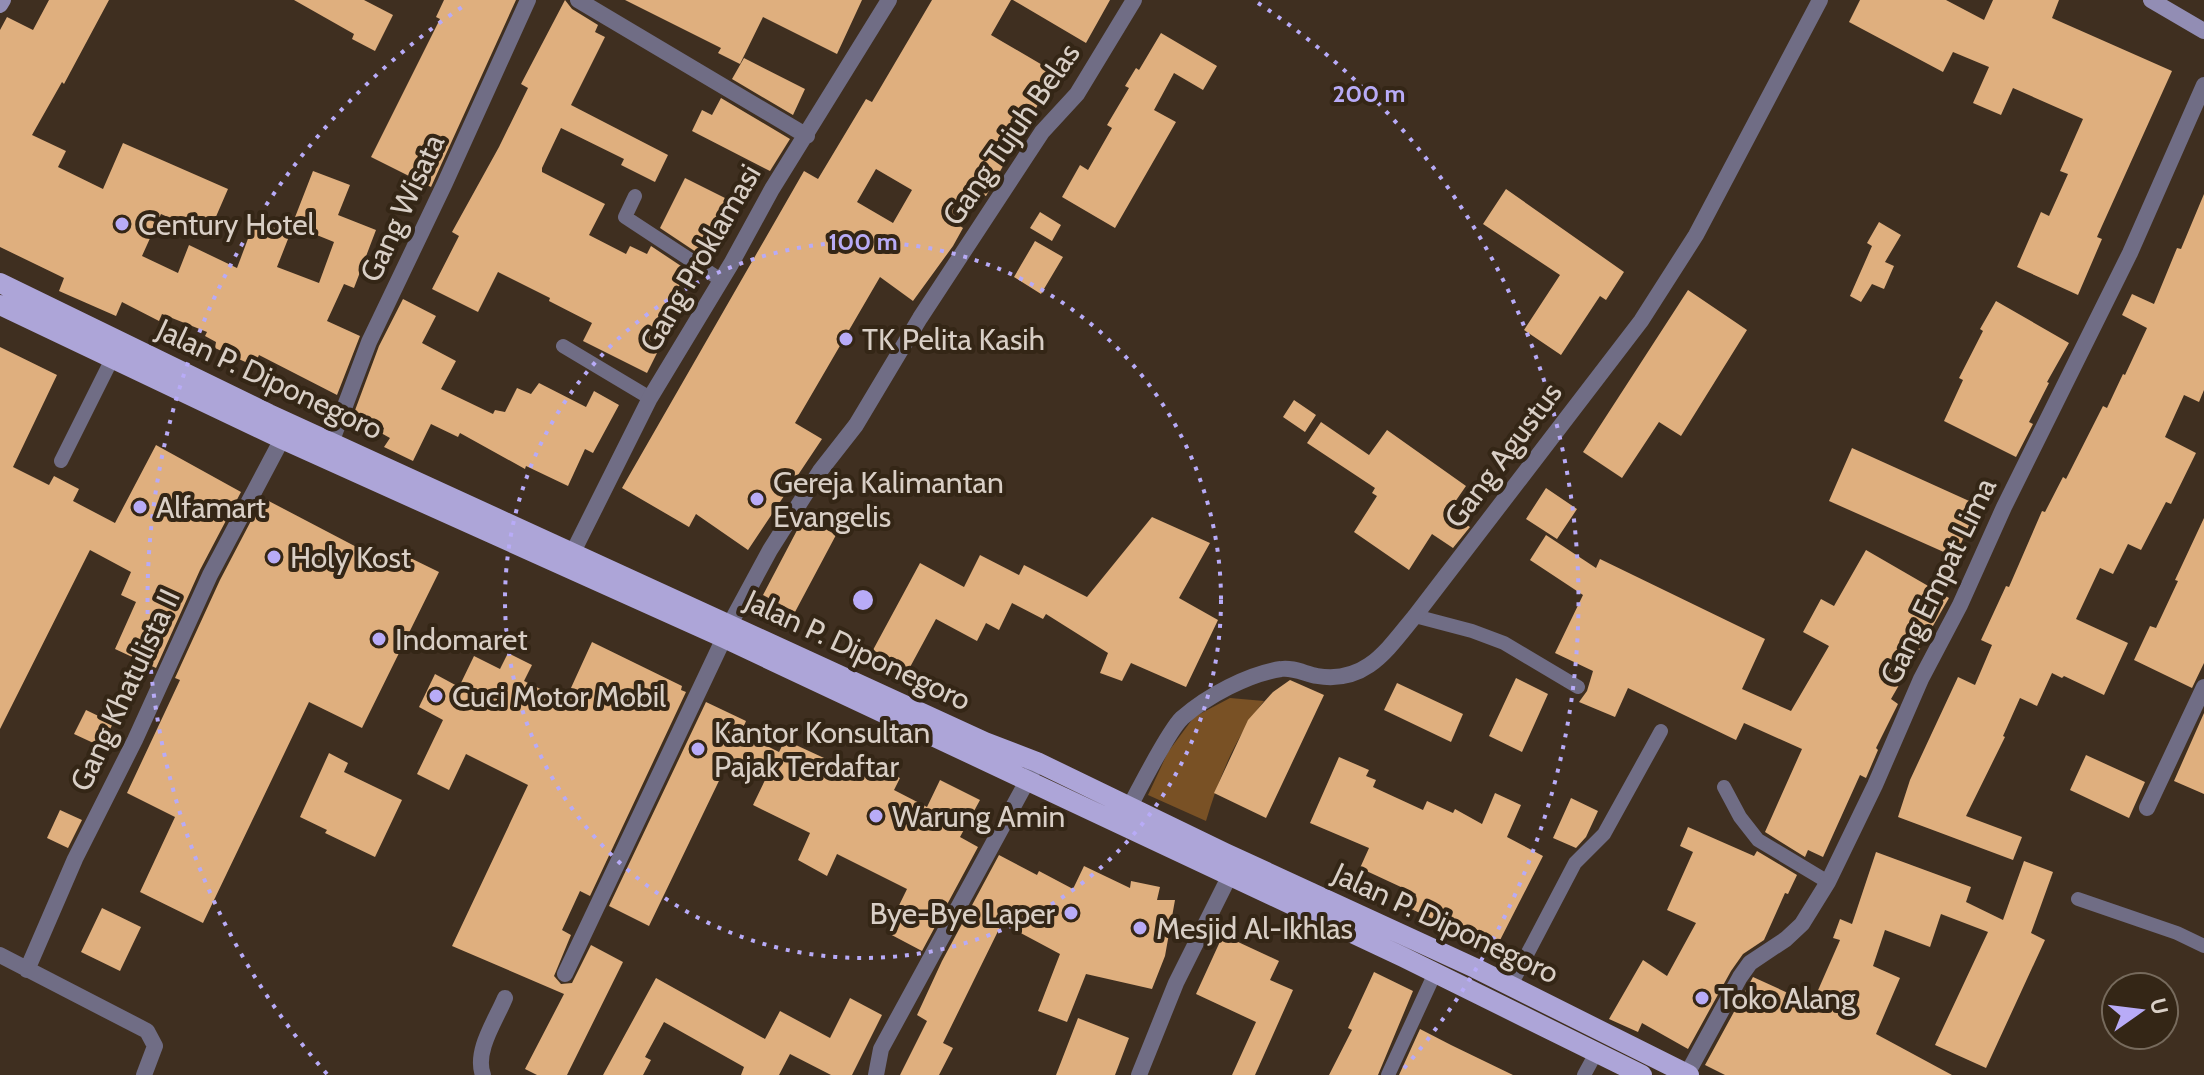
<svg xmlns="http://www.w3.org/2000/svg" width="2204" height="1075" font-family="Cabin,sans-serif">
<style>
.green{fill:#795125}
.building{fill:#dfaf7e;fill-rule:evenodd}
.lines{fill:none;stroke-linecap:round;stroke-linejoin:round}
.lane{stroke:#706d85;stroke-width:14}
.street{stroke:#706d85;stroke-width:16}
.secondary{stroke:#928db4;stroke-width:16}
.primary{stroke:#ada5d8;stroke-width:20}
.ring{fill:none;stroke:#b8abf7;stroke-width:4;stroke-dasharray:4 8}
.poi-dot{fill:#b8abf7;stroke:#342616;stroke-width:3}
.labels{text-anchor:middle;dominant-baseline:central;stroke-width:8;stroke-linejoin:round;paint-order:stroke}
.street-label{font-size:30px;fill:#d9cfc6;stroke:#342616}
.poi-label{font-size:30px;fill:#d9cfc6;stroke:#342616;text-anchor:start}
.centre{fill:#b8abf7;stroke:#342616;stroke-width:4}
.ring-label{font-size:24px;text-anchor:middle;font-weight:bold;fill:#b8abf7;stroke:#342616;stroke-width:8;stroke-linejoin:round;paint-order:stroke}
</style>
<rect width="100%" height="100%" fill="#3f2f20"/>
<path class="green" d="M1230 698 1264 701C1236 735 1218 780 1206 821L1148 795 1168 752 1194 717Z"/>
<path class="building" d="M49 0H109L64 84 62 82 32 135 66 151 58 167 103 189 123 143 228 189 208 235 161 214 142 256 178 273 189 245 237 268 255 220 290 234 277 267 319 283 334 242 292 225 313 171 350 185 338 215 376 230 354 288 344 284 327 321 360 336 337 395 259 355 254 366 215 348 216 342 205 336 207 332 162 314 159 321 122 302 116 316 59 291 64 278 0 247V30L7 17 33 30Z
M294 0H364L393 15 375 51 352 39 354 34Z
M444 0H516L431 187 371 157 440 19 436 17Z
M565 0 572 9 598 25 595 32 605 37 571 105 668 155 655 182 621 165 624 159 561 128 542 168V172L605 204 589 235 626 254 630 246 647 254 651 246 687 270 654 337 663 341 647 373 583 341 592 323 549 301 550 298 498 272 478 312 432 289 459 236 452 232 499 147 528 88 521 84Z
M625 0H862L837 54 763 17 740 64 718 53 721 48Z
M932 0H1011L991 35 1056 73 986 196 979 193 960 226 963 228 953 246 913 301 880 277 795 423 822 439 748 550 696 514 689 527 622 488 804 171 818 179 866 99 872 102ZM876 169 912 190 893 223 857 202Z
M1013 0H1110L1086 43Z
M1860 0H1946L1984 20 1993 0H2059L2052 18 2172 71 2097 237 2102 239 2078 295 2017 267 2041 212 2049 216 2068 174 2060 171 2083 119 2013 88 2001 115 1973 103 1989 67 1953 52 1943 72 1849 22Z
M1161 33 1217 66 1203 90 1174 73 1154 110 1176 122 1115 228 1062 197 1080 165 1088 170 1112 128 1107 125 1129 88 1125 86 1136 68 1139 70Z
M744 58 805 89 793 115 732 79Z
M721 98 790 139 770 171 692 131 702 110 712 115Z
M685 178 735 203 710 254 698 248 696 252 660 228Z
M1506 189 1624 272 1606 300 1600 296 1561 355 1524 330 1560 275 1483 224Z
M2204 194V390L2199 402 2184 395 2165 437 2196 453 2171 504 2166 502 2141 550 2128 544 2113 574 2100 568 2076 619 2128 643 2104 695 2064 676 2062 678 2052 673 2037 706 2020 698 2003 736 2005 737 1966 816 2022 837 2013 860 1898 817 1910 780 1958 677 1975 685 1992 645 1981 640 2006 586 2009 587 2042 511 2045 512 2063 477 2066 479 2103 406 2107 408 2123 374 2125 375 2147 328 2122 315 2132 294 2154 304 2177 248 2181 249Z
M1040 212 1061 225 1052 241 1030 228Z
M1879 222 1901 235 1885 262 1894 266 1884 289 1872 284 1861 302 1850 296 1872 246 1867 243Z
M1035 241 1063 257 1041 294 1014 277Z
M1688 290 1747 330 1681 436 1659 422 1622 478 1583 452Z
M403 299 436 316 422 343 456 361 441 389 493 414 495 410 505 412 517 388 531 394 539 383 586 407 594 391 619 405 593 453 585 449 568 486 526 466 525 469 460 433 458 437 431 424 413 461 384 447 390 438 381 433 384 428 354 413 379 346Z
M1996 301 2069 343 2047 382 2049 383 2029 422 2033 424 2016 457 1944 421 1963 380 1959 378 1983 331 1980 329Z
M0 347 57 375 13 467 49 485 54 476 79 489 73 501 115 523 156 445 241 492 200 570 156 668 115 649 136 602 121 595 131 572 90 550 0 729Z
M1294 400 1316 415 1305 432 1283 417Z
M1321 422 1369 455 1387 430 1466 486 1448 512 1470 527 1453 548 1432 534 1409 570 1354 532 1377 496 1372 493 1375 488 1307 443Z
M1852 448 1978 505 1955 557 1829 501Z
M1546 488 1577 509 1557 539 1526 519Z
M263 498 389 564 396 551 439 572 362 728 309 702 203 923 140 892 175 817 127 793 180 680 175 678 220 580Z
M804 517 836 535 795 612 763 595Z
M1152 517 1210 543 1179 598 1218 620 1186 687 1131 663 1122 681 1100 673 1108 653 1046 614 1043 619 1012 603 999 630 986 623 977 641 936 619 909 669 873 650 920 563 964 587 980 555 1019 575 1024 565 1087 597Z
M2204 518V663L2192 688 2134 660 2150 626 2156 628 2178 581 2175 580Z
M1546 535 1596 568 1600 559 1765 639 1742 689 1791 711 1829 646 1803 632 1821 599 1834 606 1866 550 1949 598 1891 699 1898 704 1876 748 1878 750 1866 778 1860 775 1823 857 1808 850 1805 857 1765 832 1802 749 1744 723 1736 740 1628 688 1615 717 1579 702 1587 691 1593 671 1555 653 1583 595 1530 560Z
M592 642 682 686 681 690 686 692 590 896 580 891 562 930 571 935 554 976 561 984 572 983 591 945 623 962 567 1075H537L525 1069 564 994 452 946 528 785 466 754 449 790 417 774 443 720 419 707 435 674 459 687 474 656 500 669 508 653 532 665 524 681 565 701Z
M1516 678 1548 694 1522 752 1489 736Z
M1290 680 1324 695 1266 818 1214 793 1248 720 1273 692Z
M1397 683 1463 714 1451 742 1384 710Z
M706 702 746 721 741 733 779 752 785 740 874 781 880 768 900 778 894 790 927 807 940 780 980 800 960 837 978 847 922 951 886 932 907 889 837 854 827 876 798 860 810 833 753 805 767 776 730 758 649 926 609 906Z
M86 710 113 723 102 747 74 734Z
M2204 713V794L2174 781Z
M329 753 348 763 344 772 402 800 375 857 325 833 327 830 300 817Z
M2086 755 2145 782 2129 818 2070 790Z
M1339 757 1369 770 1366 776 1376 780 1373 787 1423 810 1427 801 1453 813 1455 809 1482 824 1495 793 1521 805 1507 837 1543 856 1496 948 1409 908 1416 894 1360 868 1369 848 1310 823Z
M1571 798 1598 811 1586 837 1576 848 1553 838Z
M60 810 82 820 68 848 47 838Z
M1688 827 1754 856 1757 851 1797 875 1788 894 1785 893 1764 940 1743 954 1731 971 1688 1049 1642 1023 1638 1032 1609 1019 1643 960 1667 976 1696 923 1667 910 1693 852 1680 846Z
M1876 852 1971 887 1966 902 2003 920 2024 861 2053 872 2031 933 2045 940 1986 1068 1935 1045 1988 932 1941 914 1930 947 1885 930 1873 966 1900 978 1876 1034 1952 1075H1725L1705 1065 1753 977 1812 1004 1840 940 1833 938 1840 919 1852 924Z
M999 855 1037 875 1039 871 1073 889 1084 866 1130 888 1131 881 1160 887 1157 900H1175L1165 956 1152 989 1086 974 1067 1022 1038 1011 1060 954 1002 923 943 1043 953 1048 939 1075H900L927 1021 917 1015 942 961Z
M102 908 141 927 120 971 81 952Z
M1223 935 1279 961 1270 980 1293 990 1255 1075H1232L1256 1022 1196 994Z
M1374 972 1413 991 1378 1075H1329L1352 1030 1348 1028Z
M656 978 765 1039 780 1011 830 1038 850 998 882 1015 852 1075H831L790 1054 779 1075H741L744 1067 664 1022 645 1057 651 1060 643 1075H603Z
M1078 1018 1129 1038 1115 1075H1056Z
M1420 1029 1451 1045 1513 1075H1399Z"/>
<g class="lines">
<path class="lane" d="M635 196 625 217 721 280
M563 346 650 398
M61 461 113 357
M1415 616 1472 631 1504 643 1578 687
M1724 787 1740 817 1758 840 1828 882
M2078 899 2177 933 2204 946
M1511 985 1575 863 1604 834 1661 731
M1388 1075 1435 973
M1584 1075 1596 1053"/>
<path class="street" d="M578 0 807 136
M331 443 369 342 445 183 528 0
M573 552 650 398 731 264 772 189 889 0
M730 624 770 550 820 471 856 425 920 318 1042 132 1077 94 1134 0
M1129 808C1139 789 1169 730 1182 718 1207 696 1248 674 1281 669 1292 667 1306 674 1317 676 1366 684 1387 650 1415 616L1641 321 1696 235 1820 0
M2147 808 2204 687
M0 955 147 1031 155 1046 144 1075
M27 970 75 859 135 740 210 575 282 439
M565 974 724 638
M1687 1074 1740 977 1750 963 1786 939 1802 924 1828 882 1875 785 1921 679 1960 605 2004 507 2130 253 2204 85
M483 1075C474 1051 496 1020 505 998
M876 1075 881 1049 1032 772
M1139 1075 1176 983 1229 877"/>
<path class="secondary" d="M2151 0 2204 31
M0 5 3 0"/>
<path class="primary" d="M0 283 269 414 985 742 1037 762 1225 853 1475 968 1689 1075
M0 305 282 439 724 638 1403 957 1642 1075"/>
</g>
<g class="ring">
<circle cx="863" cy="600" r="358"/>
<path d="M327 1074A716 716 0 0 1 468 3M1258 3A716 716 0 0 1 1399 1074"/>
</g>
<g class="poi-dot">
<circle cx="122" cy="224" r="8"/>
<circle cx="846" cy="339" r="8"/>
<circle cx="757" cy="499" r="8"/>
<circle cx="140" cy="507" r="8"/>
<circle cx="274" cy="557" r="8"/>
<circle cx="379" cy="639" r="8"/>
<circle cx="436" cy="696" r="8"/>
<circle cx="698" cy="749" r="8"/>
<circle cx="876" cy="816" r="8"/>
<circle cx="1071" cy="913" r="8"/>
<circle cx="1140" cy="928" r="8"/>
<circle cx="1702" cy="998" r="8"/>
</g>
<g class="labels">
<g class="street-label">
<text transform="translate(1011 134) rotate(-55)">Gang Tujuh Belas</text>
<text transform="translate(402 208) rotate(-65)">Gang Wisata</text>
<text transform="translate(700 258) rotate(-60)">Gang Proklamasi</text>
<text transform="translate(270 379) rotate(25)">Jalan P. Diponegoro</text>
<text transform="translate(1503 455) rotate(-53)">Gang Agustus</text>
<text transform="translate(1938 581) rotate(-64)">Gang Empat Lima</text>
<text transform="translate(858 650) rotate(25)">Jalan P. Diponegoro</text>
<text transform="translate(125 690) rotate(-65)">Gang Khatulista II</text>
<text transform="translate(1446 923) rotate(25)">Jalan P. Diponegoro</text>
</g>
<g class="poi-label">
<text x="138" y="224">Century Hotel</text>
<text x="862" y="339">TK Pelita Kasih</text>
<text x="773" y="482">Gereja Kalimantan<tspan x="773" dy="34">Evangelis</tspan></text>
<text x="156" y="507">Alfamart</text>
<text x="290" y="557">Holy Kost</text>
<text x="395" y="639">Indomaret</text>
<text x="452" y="696">Cuci Motor Mobil</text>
<text x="714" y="732">Kantor Konsultan<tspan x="714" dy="34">Pajak Terdaftar</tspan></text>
<text x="892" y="816">Warung Amin</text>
<text x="1055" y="913" text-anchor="end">Bye-Bye Laper</text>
<text x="1156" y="928">Mesjid Al-Ikhlas</text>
<text x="1718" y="998">Toko Alang</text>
</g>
</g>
<circle cx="863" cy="600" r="12" class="centre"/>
<g class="ring-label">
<text x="1369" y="102">200 m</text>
<text x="863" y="250">100 m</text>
</g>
<g transform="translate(2140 1011) rotate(76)"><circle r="38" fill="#342616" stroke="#766a5c" stroke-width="2"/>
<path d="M0-6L14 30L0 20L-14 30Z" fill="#b8abf7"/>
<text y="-12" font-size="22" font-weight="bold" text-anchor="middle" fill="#d9cfc6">U</text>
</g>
</svg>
